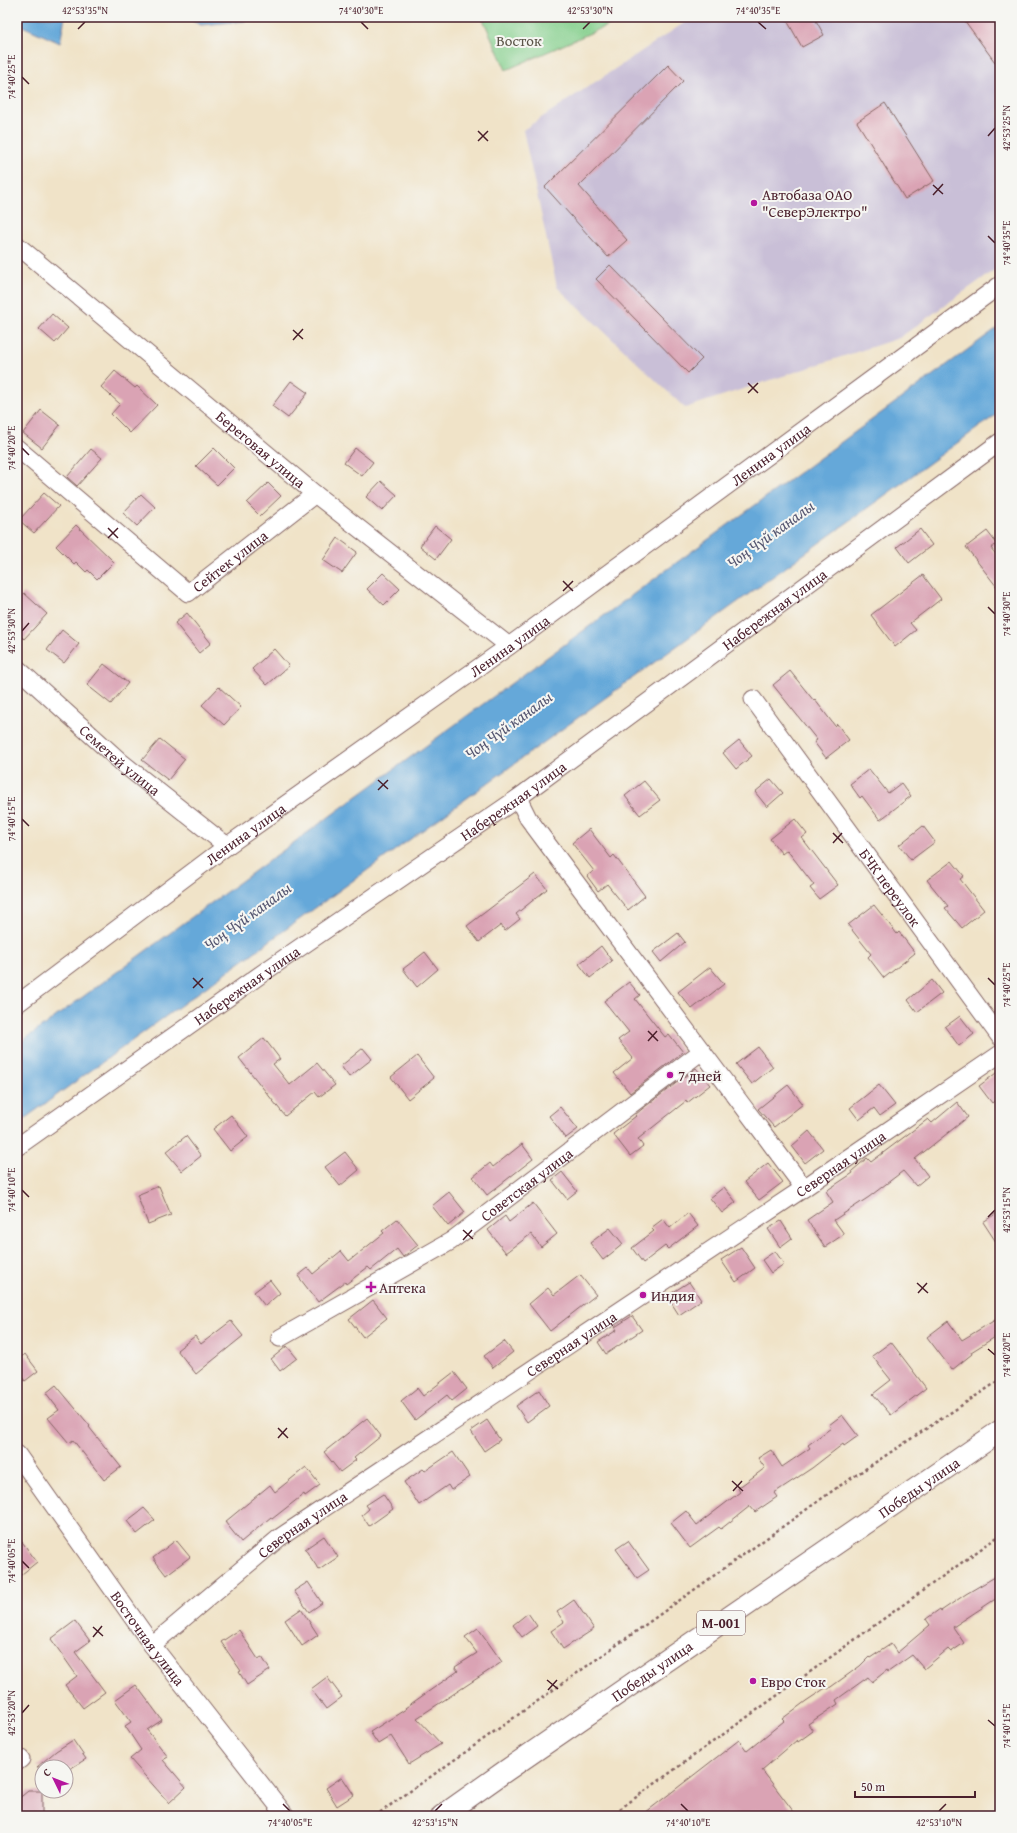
<svg xmlns="http://www.w3.org/2000/svg" width="1017" height="1833" font-family="'Gentium Book Plus',serif">
<style>
.industrial{fill:#c9bfd7}
.green{fill:#84cf8c;stroke:#67775c}
.water{fill:#65a8d9;stroke:#586482}
.building{fill:#daa3b4}
.lines{fill:none;stroke-linecap:round;stroke-linejoin:round}
.minor-casing{stroke:#846462;stroke-width:19}
.major-casing{stroke:#846462;stroke-width:23}
.path{stroke:#846462;stroke-width:2.5;stroke-dasharray:3 3;stroke-linecap:butt}
.minor{stroke:#fff;stroke-width:17}
.major{stroke:#fff;stroke-width:21}
.ticks{fill:none;stroke:#4a1f2b;stroke-width:1.5}
.poi-dot{fill:#b5179e;stroke:#f6f6f2;stroke-width:1.5}
.labels{text-anchor:middle;dominant-baseline:central;stroke-width:4;stroke-linejoin:round;paint-order:stroke}
.shield{fill:#f6f6f2;stroke:#7e6067;stroke-width:1}
.shield-label{font-size:14px;font-weight:bold;fill:#4a1f2b}
.park-label{font-size:15px;fill:#5b5448;stroke:#f6f6f2}
.poi-label{font-size:15px;fill:#4a1f2b;stroke:#f6f6f2;text-anchor:start}
.street-label{font-size:15px;fill:#4a1f2b;stroke:#f6f6f2}
.water-label{font-size:16px;font-style:italic;fill:#555671;stroke:#f6f6f2}
.neatline{fill:none;stroke:#4a1f2b;stroke-width:1.5}
.ticks-label{font-size:10px;text-anchor:middle;fill:#4a1f2b}
</style>
<rect width="100%" height="100%" fill="#f6f6f2"/>
<filter id="ink" filterUnits="userSpaceOnUse"><feTurbulence type="fractalNoise" baseFrequency=".025" numOctaves="2"/><feDisplacementMap in="SourceGraphic" scale="8" xChannelSelector="R" yChannelSelector="G"/><feConvolveMatrix kernelMatrix="1 2 1 2 8 2 1 2 1" color-interpolation-filters="sRGB"/></filter>
<filter id="wash" filterUnits="userSpaceOnUse"><feTurbulence type="fractalNoise" baseFrequency=".012" numOctaves="4" result="noise"/><feDisplacementMap in="SourceGraphic" scale="16" xChannelSelector="R" yChannelSelector="G"/><feGaussianBlur stdDeviation="0.9" result="paint"/><feColorMatrix in="noise" values="0 0 0 0 0 0 0 0 0 0 0 0 0 0 0 0 0 1.4 0 .05"/><feComposite in="paint" operator="in"/></filter>
<g filter="url(#wash)">
<rect width="100%" height="100%" fill="#f0e3c8"/>
<path class="industrial" d="M693 17H1000V266L899 338 685 408 557 287 523 130Z"/>
<path class="green" d="M482 17H627L506 70Z"/>
<path class="water" d="M17 17H65L60 43 18 24Z
M184 17H249L245 21 201 25Z
M1000 326V412L17 1124V1045Z"/>
<g id="blocks">
<path class="building" d="M785 17H814L824 35 802 47Z
M962 17H1000V69Z
M668 65 683 81 579 186 627 240 608 257 545 187Z
M885 103 934 181 905 199 857 122Z
M610 265 702 359 688 373 596 279Z
M52 314 68 328 55 343 39 329Z
M115 371 135 388 137 386 157 405 130 433 111 414 120 404 101 387Z
M291 381 308 393 288 418 272 406Z
M41 410 60 425 42 448 23 433Z
M214 448 234 468 217 485 196 466Z
M355 448 373 462 362 476 344 463Z
M91 449 102 458 77 486 67 477Z
M381 481 397 495 382 511 366 497Z
M268 483 281 496 260 516 247 503Z
M44 493 59 506 34 533 19 520Z
M141 494 155 507 137 526 123 513Z
M76 525 114 562 97 579 88 570 86 572 76 562 74 564 56 546Z
M435 526 451 539 436 559 420 546Z
M920 529 932 545 909 563 897 547Z
M987 531 997 544 991 548 1000 560V591L966 547Z
M338 538 357 552 342 573 323 560Z
M383 573 400 589 384 605 367 589Z
M923 575 941 599 910 623 916 630 895 647 871 615Z
M24 593 47 614 24 639 17 632V600Z
M187 613 211 643 199 653 175 623Z
M62 630 79 644 64 663 47 650Z
M274 649 289 666 267 685 252 669Z
M104 664 128 683 111 704 87 685Z
M790 671 814 701 815 700 835 726 837 724 849 740 826 758 814 742 817 740 773 685Z
M219 687 241 707 224 725 202 705Z
M160 739 185 759 168 780 142 760Z
M739 740 752 756 736 769 723 753Z
M869 769 888 793 901 783 911 796 880 820 862 796 860 798 850 784Z
M771 779 783 793 767 807 755 792Z
M644 781 660 800 640 815 625 796Z
M795 819 807 834 802 838 838 885 819 899 810 888 814 885 787 850 782 854 770 839Z
M923 826 935 842 911 860 899 845Z
M589 829 611 858 614 855 645 896 628 910 607 884 598 891 587 876 594 871 572 843Z
M952 861 964 876 960 879 984 910 962 928 945 908 948 906 927 880Z
M535 874 547 889 516 914 520 919 505 931 501 925 479 942 467 926Z
M874 905 897 934 899 932 915 953 884 978 868 957 871 954 848 925Z
M678 933 685 942 661 962 653 952Z
M601 946 612 961 590 978 579 964Z
M425 952 438 969 417 987 403 969Z
M710 967 724 984 692 1009 678 992Z
M932 980 942 993 917 1012 908 1000Z
M629 982 640 995 635 999 665 1037 669 1034 683 1052 630 1093 614 1073 633 1058 618 1040 629 1032 604 1001Z
M960 1016 974 1034 959 1046 945 1027Z
M264 1038 280 1059 273 1064 290 1085 317 1063 335 1085 319 1097 315 1092 285 1116 239 1058Z
M758 1047 773 1067 752 1084 736 1064Z
M363 1048 372 1059 349 1077 341 1066Z
M417 1056 434 1078 408 1099 391 1077Z
M696 1068 710 1085 687 1103 686 1101 638 1139 643 1146 630 1156 613 1134 636 1116 635 1115 642 1109Z
M1000 1070V1096L992 1103 979 1086Z
M788 1085 803 1104 774 1127 758 1109Z
M879 1085 895 1105 880 1116 874 1108 859 1120 850 1108Z
M957 1102 968 1117 915 1159 928 1176 916 1186 903 1171 869 1197 834 1220 844 1234 825 1247 807 1220 833 1202 826 1191 853 1173 852 1171 867 1158 871 1162 928 1119 932 1123Z
M560 1107 578 1129 566 1138 549 1116Z
M231 1115 248 1137 230 1151 213 1129Z
M809 1131 823 1149 805 1163 792 1146Z
M186 1136 201 1156 182 1171 166 1152Z
M522 1144 533 1159 487 1195 473 1177 490 1163 493 1167Z
M345 1152 359 1170 340 1186 325 1167Z
M768 1163 783 1182 759 1200 744 1182Z
M562 1172 577 1191 567 1199 552 1180Z
M159 1186 171 1215 148 1224 137 1195Z
M724 1187 736 1202 722 1213 710 1198Z
M449 1192 465 1212 448 1226 432 1206Z
M533 1203 557 1234 541 1247 531 1234 506 1253 488 1230 505 1216 509 1222Z
M1000 1211V1248L983 1222Z
M688 1213 698 1226 668 1249 665 1246 643 1263 632 1248 654 1231 651 1228 663 1219 670 1228Z
M397 1219 418 1245 403 1257 397 1249 371 1270 368 1267 346 1284 345 1282 318 1302 298 1276 308 1268 313 1274 341 1251 349 1261 384 1233 382 1231Z
M781 1221 792 1238 780 1247 768 1229Z
M610 1228 623 1244 603 1260 590 1243Z
M741 1247 755 1268 736 1282 721 1260Z
M775 1251 784 1264 771 1273 762 1260Z
M580 1275 596 1295 550 1331 529 1304 548 1288 554 1295Z
M270 1280 280 1293 265 1306 254 1292Z
M689 1282 701 1300 679 1315 667 1296Z
M373 1300 387 1318 363 1337 349 1319Z
M632 1316 642 1330 606 1354 598 1342 617 1330 615 1327Z
M1000 1317V1334L971 1352 972 1354 952 1370 927 1337 948 1321 962 1340Z
M231 1321 243 1336 196 1374 177 1350 195 1336 201 1344Z
M504 1341 513 1352 493 1368 484 1356Z
M891 1342 926 1388 891 1415 873 1394 891 1380 872 1356Z
M287 1346 297 1358 280 1371 271 1359Z
M25 1354 38 1371 25 1381 17 1371V1360Z
M454 1372 467 1389 452 1401 447 1395 415 1420 401 1401 417 1388 423 1396Z
M56 1385 90 1426 89 1427 121 1467 104 1480 73 1440 69 1443 48 1418 59 1410 46 1393Z
M539 1390 549 1406 527 1422 516 1406Z
M842 1415 858 1436 844 1446 843 1444 812 1468 774 1493 777 1497 755 1512 750 1506 721 1529 719 1527 690 1548 671 1523 686 1511 697 1525 740 1492 738 1488 765 1468 758 1458 771 1450 782 1467 810 1448 808 1445 831 1428 829 1425Z
M367 1418 381 1436 354 1458 356 1460 340 1472 324 1452Z
M487 1420 500 1440 484 1451 471 1431Z
M453 1452 470 1477 451 1490 448 1485 419 1505 404 1482 423 1469 425 1471Z
M306 1467 320 1485 305 1496 304 1494 272 1519 271 1517 241 1542 225 1522 270 1485 275 1492Z
M383 1494 393 1509 369 1526 362 1515 369 1509 366 1505Z
M144 1508 155 1520 137 1534 127 1521Z
M17 1535 37 1562 17 1578Z
M324 1536 338 1557 319 1570 305 1549Z
M176 1540 190 1557 166 1575 153 1558Z
M628 1541 649 1570 637 1578 616 1549Z
M1000 1574V1596L953 1627 964 1643 951 1652 948 1649 924 1669 912 1655 888 1672 887 1670 872 1682 868 1677 836 1700 838 1704 808 1724 813 1731 798 1742 797 1740 762 1770 797 1816H641L739 1740 747 1751 784 1721 782 1719 806 1701 827 1687 828 1689 860 1666 869 1657 870 1658 891 1644 897 1653 930 1625 926 1619 940 1609 941 1611 966 1594Z
M308 1582 322 1603 309 1612 294 1591Z
M574 1600 594 1629 563 1649 551 1631 564 1622 557 1612Z
M301 1609 318 1635 302 1646 285 1620Z
M528 1613 537 1626 522 1637 513 1625Z
M75 1621 90 1641 75 1652 105 1692 83 1708 65 1685 77 1676 51 1639Z
M478 1628 502 1662 417 1718 441 1744 409 1764 391 1736 378 1744 370 1732 406 1709 405 1708 458 1671 455 1667 477 1653 465 1637Z
M239 1630 258 1659 262 1657 270 1670 247 1685 239 1672 241 1671 221 1642Z
M327 1677 342 1697 326 1709 311 1689Z
M136 1685 162 1720 147 1730 168 1757 163 1760 186 1787 169 1803 130 1759 141 1750 125 1726 131 1722 115 1700Z
M73 1740 86 1759 66 1771V1767H37L56 1751Z
M342 1777 354 1795 337 1806 326 1788Z
M28 1791H42V1816H17V1800Z"/>
</g>
</g>
<g filter="url(#ink)">
<use href="#blocks" fill-opacity="0" stroke="#846462" stroke-width="1"/>
<g class="lines">
<g class="minor-casing">
<g id="minor">
<path id="s1" d="M17 245 315 494 509 646"/>
<path id="s2" d="M17 448 188 593 315 494"/>
<path id="s3" d="M17 668 121 762 227 846"/>
<path id="s4" d="M753 699 1000 1037"/>
<path d="M518 798 528 818 804 1188"/>
<path id="s5" d="M17 1004 227 846 509 646 1000 285"/>
<path id="s6" d="M17 1147 267 970 518 798 1000 442"/>
<path id="s7" d="M280 1338 451 1241 702 1051"/>
<path id="s8" d="M17 1454 152 1645 286 1816"/>
<path id="s9" d="M152 1645 279 1538 804 1188 1000 1054"/>
<path d="M17 1762 21 1759"/>
</g>
</g>
<g class="major-casing">
<g id="major">
<path id="s10" d="M442 1816 504 1772 1000 1431"/>
</g>
</g>
<path class="path" d="M375 1816 631 1635 838 1487 1000 1380
M610 1816 1000 1535"/>
<use href="#minor" class="minor"/>
<use href="#major" class="major"/>
</g>
</g>
<path class="ticks" d="M361 22 368 29M758 22 766 29M78 29 85 22M583 29 590 22M22 77 29 84M478 131 488 141M988 136 995 128M478 141 488 131M933 185 943 194M933 195 943 184M988 236 995 243M293 330 303 339M293 340 303 329M748 383 758 393M748 393 758 383M22 448 29 455M108 528 118 538M108 538 118 528M563 581 573 591M563 591 573 581M988 607 995 614M22 631 29 623M378 780 388 789M378 790 388 780M22 819 29 826M833 833 843 843M833 843 842 833M193 978 203 988M988 978 995 985M193 988 203 978M648 1031 658 1041M648 1041 657 1031M22 1190 29 1197M988 1217 995 1210M463 1230 473 1239M463 1240 472 1230M917 1283 928 1293M918 1293 927 1283M988 1349 995 1355M278 1428 288 1438M278 1438 287 1428M732 1481 743 1491M733 1491 742 1481M22 1561 29 1568M93 1627 103 1636M93 1637 102 1626M547 1680 558 1689M548 1690 557 1680M22 1713 29 1705M988 1720 995 1726M283 1804 290 1811M681 1804 688 1811M435 1811 442 1804M939 1811 946 1804"/>
<g class="poi-dot">
<circle cx="754" cy="203" r="4"/>
<circle cx="670" cy="1075" r="4"/>
<path d="M369 1281h4v4h4v4h-4v4h-4v-4h-4v-4h4z"/>
<circle cx="643" cy="1295" r="4"/>
<circle cx="753" cy="1681" r="4"/>
</g>
<g class="labels">
<rect class="shield" x="697" y="1611" width="48" height="24" rx="3"/>
<g class="shield-label">
<text x="721" y="1623">М-001</text>
</g>
<g class="park-label">
<text x="519" y="40">Восток</text>
</g>
<g class="poi-label">
<text x="762" y="194">Автобаза ОАО<tspan x="762" dy="17">"СеверЭлектро"</tspan></text>
<text x="678" y="1075">7 дней</text>
<text x="379" y="1287">Аптека</text>
<text x="651" y="1295">Индия</text>
<text x="761" y="1681">Евро Сток</text>
</g>
<g class="street-label">
<text stroke="none"><textPath href="#s1" startOffset="318">Береговая улица</textPath></text>
<text stroke="none"><textPath href="#s5" startOffset="933">Ленина улица</textPath></text>
<text stroke="none"><textPath href="#s2" startOffset="277">Сейтек улица</textPath></text>
<text stroke="none"><textPath href="#s6" startOffset="929">Набережная улица</textPath></text>
<text stroke="none"><textPath href="#s5" startOffset="609">Ленина улица</textPath></text>
<text stroke="none"><textPath href="#s3" startOffset="138">Семетей улица</textPath></text>
<text stroke="none"><textPath href="#s6" startOffset="605">Набережная улица</textPath></text>
<text stroke="none"><textPath href="#s5" startOffset="285">Ленина улица</textPath></text>
<text stroke="none"><textPath href="#s4" startOffset="233">БЧК переулок</textPath></text>
<text stroke="none"><textPath href="#s6" startOffset="281">Набережная улица</textPath></text>
<text stroke="none"><textPath href="#s9" startOffset="841">Северная улица</textPath></text>
<text stroke="none"><textPath href="#s7" startOffset="291">Советская улица</textPath></text>
<text stroke="none"><textPath href="#s9" startOffset="517">Северная улица</textPath></text>
<text stroke="none"><textPath href="#s10" startOffset="579">Победы улица</textPath></text>
<text stroke="none"><textPath href="#s9" startOffset="193">Северная улица</textPath></text>
<text stroke="none"><textPath href="#s8" startOffset="226">Восточная улица</textPath></text>
<text stroke="none"><textPath href="#s10" startOffset="255">Победы улица</textPath></text>
</g>
<g class="water-label">
<text transform="translate(770 534) rotate(-36)">Чоң Чүй каналы</text>
<text transform="translate(508 725) rotate(-36)">Чоң Чүй каналы</text>
<text transform="translate(247 916) rotate(-36)">Чоң Чүй каналы</text>
</g>
</g>
<rect width="1017" height="1833" fill="none" stroke="#f6f6f2" stroke-width="44"/>
<g transform="translate(54 1779) rotate(313)"><circle r="19" fill="#f6f6f2" stroke="#b1a0a2"/>
<path d="M0-3L7 15L0 10L-7 15Z" fill="#b5179e"/>
<text y="-6" font-size="11" font-weight="bold" text-anchor="middle" fill="#4a1f2b">С</text>
</g>
<path d="M855 1791v6h120v-6" fill="none" stroke="#4a1f2b" stroke-width="2"/>
<text x="861" y="1791" font-size="12" fill="#4a1f2b" stroke="#f6f6f2" stroke-width="3" paint-order="stroke">50 m</text>
<rect x="22" y="22" width="973" height="1789" class="neatline"/>
<g class="ticks-label">
<text x="85" y="14">42°53'35"N</text>
<text x="361" y="14">74°40'30"E</text>
<text x="590" y="14">42°53'30"N</text>
<text x="758" y="14">74°40'35"E</text>
<text transform="translate(11 77) rotate(-90)" y="4">74°40'25"E</text>
<text transform="translate(1006 128) rotate(-90)" y="4">42°53'25"N</text>
<text transform="translate(1006 243) rotate(-90)" y="4">74°40'35"E</text>
<text transform="translate(11 448) rotate(-90)" y="4">74°40'20"E</text>
<text transform="translate(1006 614) rotate(-90)" y="4">74°40'30"E</text>
<text transform="translate(11 631) rotate(-90)" y="4">42°53'30"N</text>
<text transform="translate(11 819) rotate(-90)" y="4">74°40'15"E</text>
<text transform="translate(1006 985) rotate(-90)" y="4">74°40'25"E</text>
<text transform="translate(11 1190) rotate(-90)" y="4">74°40'10"E</text>
<text transform="translate(1006 1210) rotate(-90)" y="4">42°53'15"N</text>
<text transform="translate(1006 1355) rotate(-90)" y="4">74°40'20"E</text>
<text transform="translate(11 1561) rotate(-90)" y="4">74°40'05"E</text>
<text transform="translate(11 1713) rotate(-90)" y="4">42°53'20"N</text>
<text transform="translate(1006 1726) rotate(-90)" y="4">74°40'15"E</text>
<text x="290" y="1826">74°40'05"E</text>
<text x="435" y="1826">42°53'15"N</text>
<text x="688" y="1826">74°40'10"E</text>
<text x="939" y="1826">42°53'10"N</text>
</g>
</svg>
